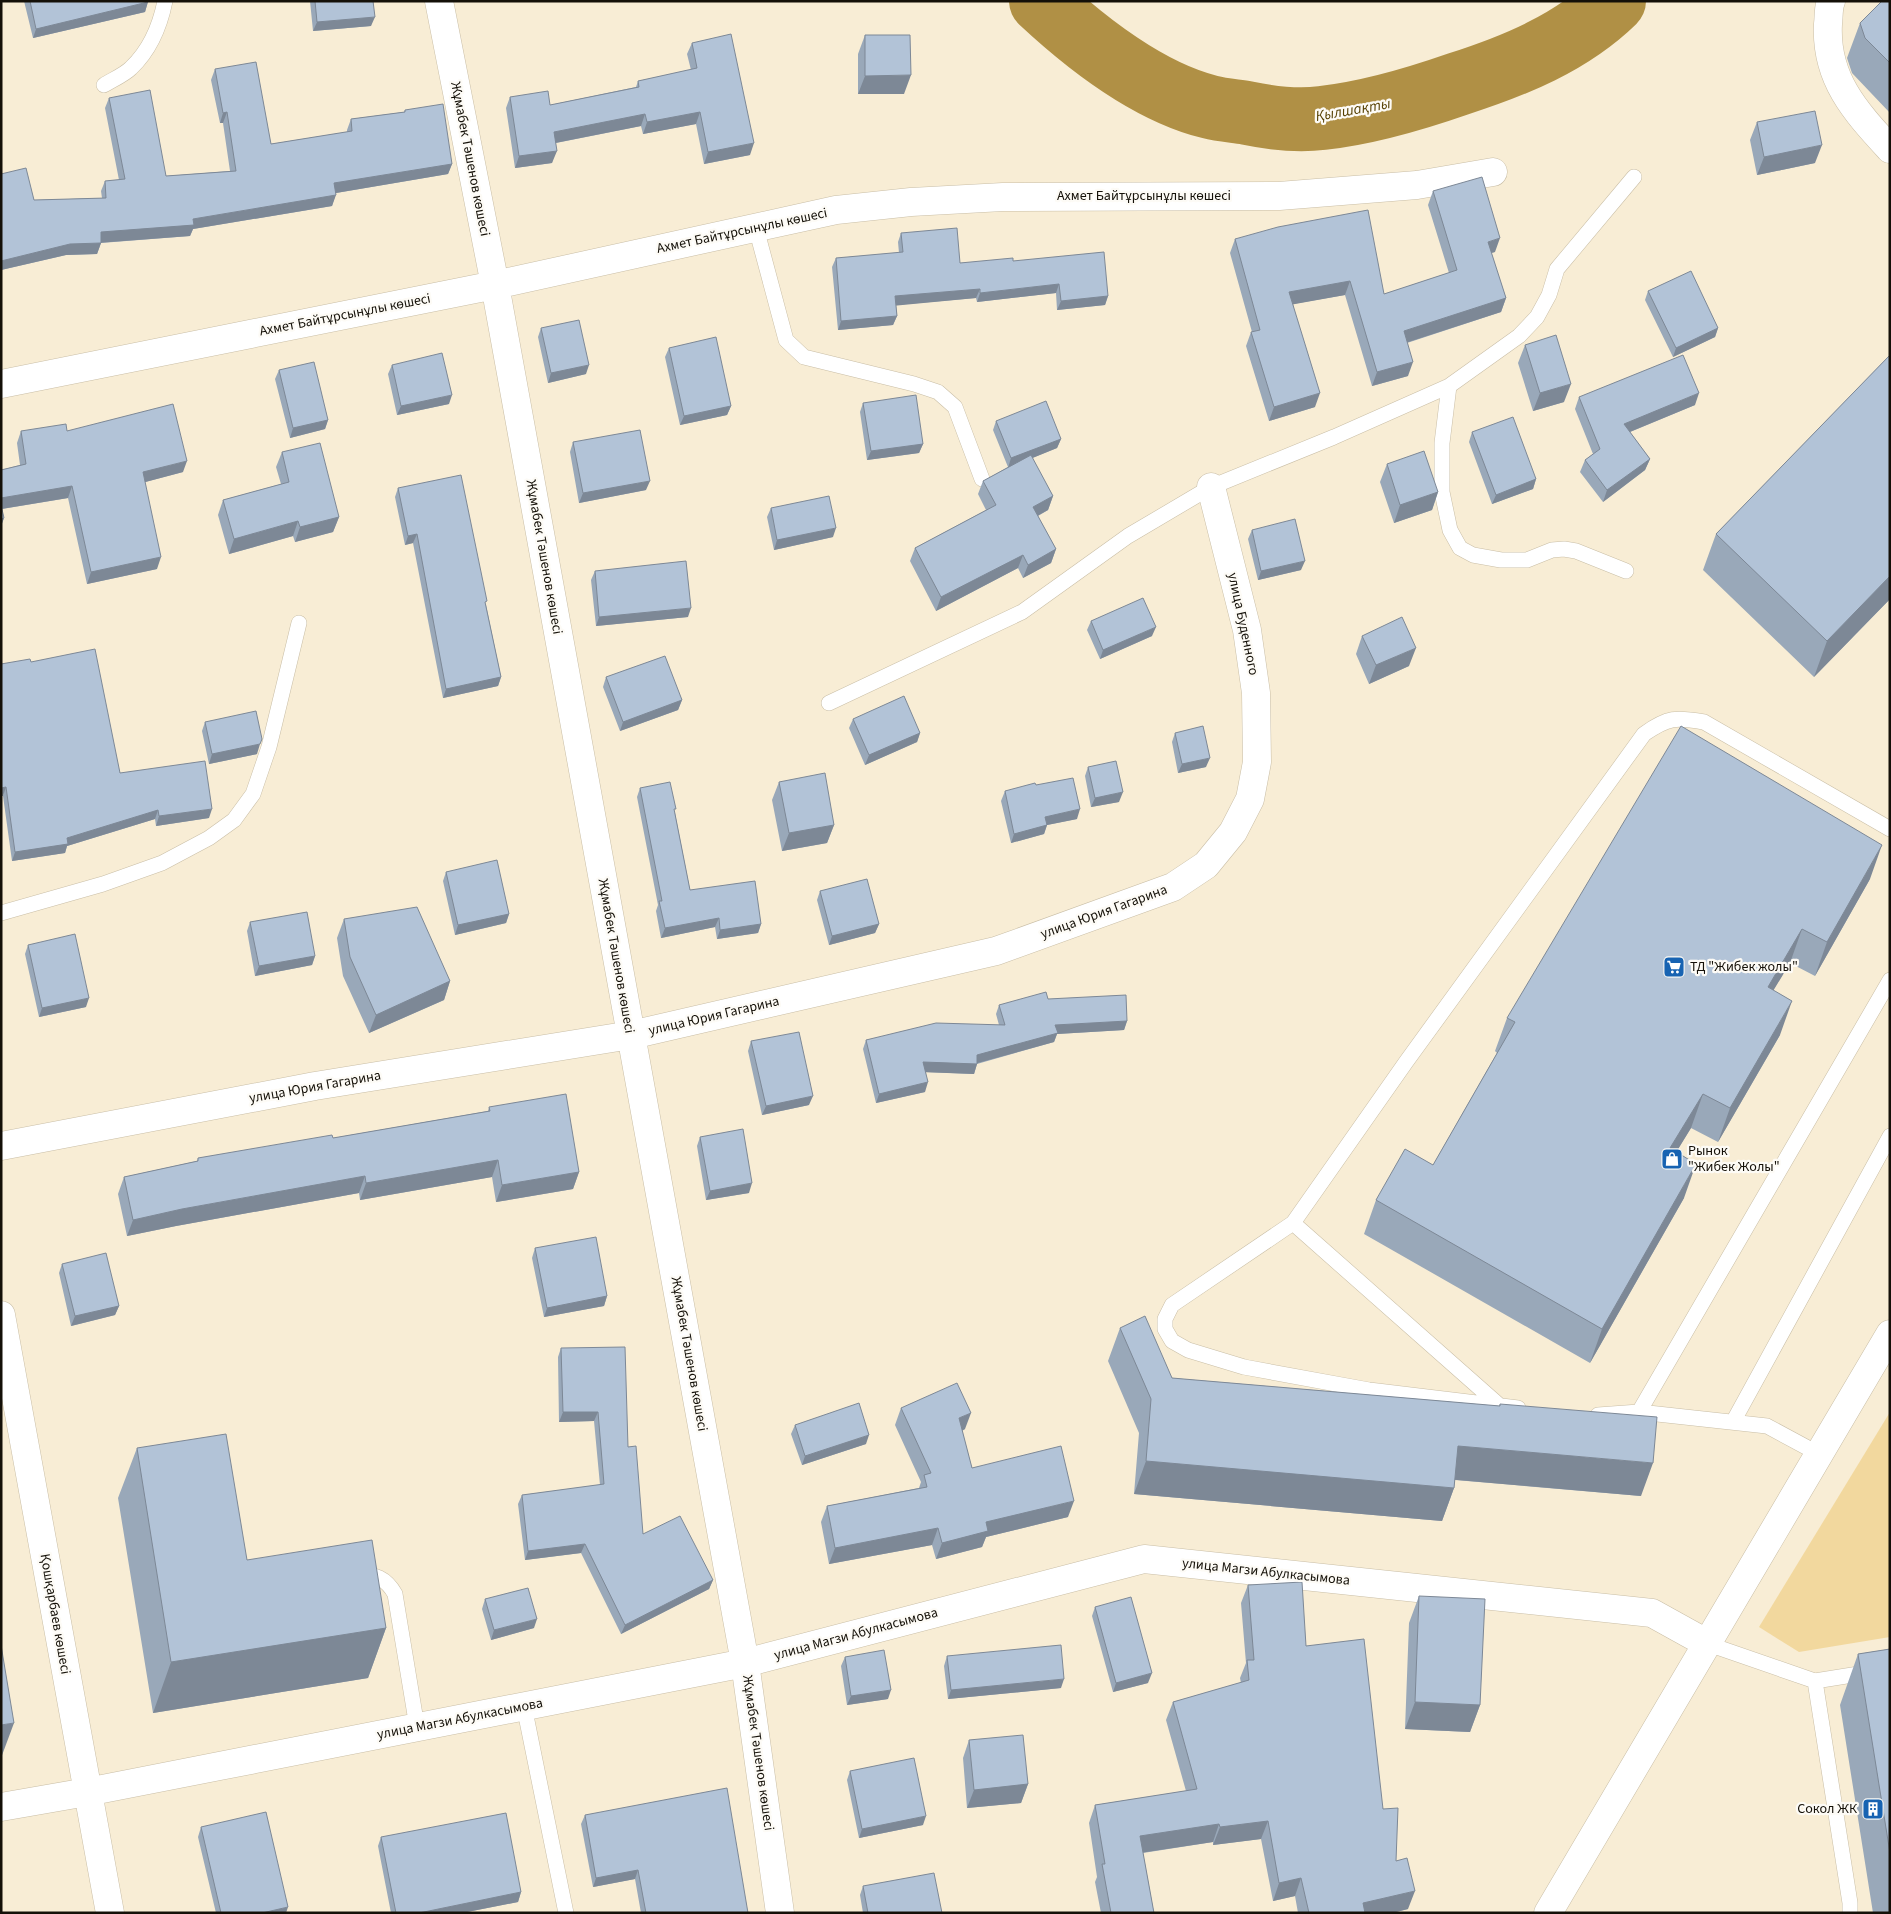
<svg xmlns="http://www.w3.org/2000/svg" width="1891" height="1914" font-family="'Source Sans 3',sans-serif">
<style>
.green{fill:#f2d89e}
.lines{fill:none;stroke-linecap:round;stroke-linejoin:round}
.river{stroke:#b09045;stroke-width:64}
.service-casing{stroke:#c9bea6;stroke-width:16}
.minor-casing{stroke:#c9bea6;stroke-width:29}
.service{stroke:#fff;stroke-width:15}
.minor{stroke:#fff;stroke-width:28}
.wall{fill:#99a8b9}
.shaded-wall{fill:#7d8896}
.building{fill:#b2c3d7;stroke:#7d8896}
.labels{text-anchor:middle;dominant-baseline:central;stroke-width:4.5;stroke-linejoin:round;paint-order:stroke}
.street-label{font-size:14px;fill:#141008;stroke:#fdfbf6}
.poi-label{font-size:14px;fill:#141008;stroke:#fdfbf6;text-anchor:start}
.water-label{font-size:15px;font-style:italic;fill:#553f00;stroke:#fdfbf6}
</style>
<rect width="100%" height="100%" fill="#f8edd5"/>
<path class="green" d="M1890 1412V1637L1799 1652 1759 1627Z"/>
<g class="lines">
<path class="river" d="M1041 1C1086 43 1149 92 1210 107 1222 110 1235 111 1247 113 1271 118 1298 121 1322 118 1368 113 1415 99 1458 84 1514 66 1571 43 1614 1"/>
<g class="service-casing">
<path id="service" d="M104 85C112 80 124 75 131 68 150 50 160 26 165 1
M756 228 786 340 804 357 914 384 938 392 955 407 982 479
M1449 386 1442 443V492L1450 530 1460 548 1473 555 1501 560H1527L1552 550 1564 549 1576 551 1626 571
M829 703 1022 612 1128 536 1211 487 1334 437 1449 386 1519 336 1537 317 1549 295 1557 269 1634 177
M1 913 103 884 162 863 209 838 234 820 253 794 269 747 299 623
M1293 1223 1500 1406
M1518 1408 1369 1390 1244 1367 1188 1350 1172 1341 1165 1329V1319L1172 1305 1293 1223 1406 1062 1644 734C1668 717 1676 717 1704 722L1890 829
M1598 1415 1639 1412
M1733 1422 1890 1136
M1819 1454 1767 1426 1639 1412 1890 980
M357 1574C375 1574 386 1578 395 1594L417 1727
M1708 1644 1815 1681 1890 1669
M1815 1681 1850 1903V1913
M524 1706 566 1913"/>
</g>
<g class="minor-casing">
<path id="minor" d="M439 1 495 285 745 1663 780 1913
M1831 1C1828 8 1829 17 1828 24 1825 79 1856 112 1890 149
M1 384 495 285 836 210 911 202 1003 197 1279 196 1417 185 1493 172
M1 1146 315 1086 631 1035 996 951 1173 887 1206 865 1233 832 1250 799 1257 762 1256 693 1247 630 1211 487
M1 1315 110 1913
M1 1807 87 1792 745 1663 1144 1559 1652 1613 1708 1644
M1548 1913 1890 1334"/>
</g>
<use href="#service" class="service"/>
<use href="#minor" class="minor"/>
</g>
<path class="wall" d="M24 1H148L145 12 33 38Z
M310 1H373L371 26 313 31Z
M1890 1V113L1852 73 1847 58 1860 23Z
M865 35 904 94H858V54Z
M692 43 750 155 704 164 696 124 643 134 641 126 556 143 552 163 515 168 506 108 510 97 550 105 636 87 638 81 691 70 687 54Z
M215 69 271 144 347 132V130L351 119 404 112 405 110 452 164 448 174 336 193 332 206 193 229 190 236 101 243 97 254 66 255 1 270V174L34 200 102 198 101 191 105 181 119 180 105 108 109 98 166 176 230 171 223 123H220L211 80Z
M1757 122 1815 163 1757 175 1750 140Z
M1433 191 1495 252 1491 253 1506 298 1501 312 1407 343 1408 376 1372 386 1345 295 1293 304 1315 407 1269 421 1246 346 1251 332H1252L1230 253 1235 239 1384 294 1449 273 1428 205Z
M901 233 960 263 1013 261 1108 296 1105 305 1057 310 1056 293 977 302 976 298 896 305 897 316 893 325 838 330 832 267 836 258 899 253 898 242Z
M1648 291 1718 328 1715 337 1673 357 1645 300Z
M541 328 586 374 548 383 538 337Z
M1525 345 1564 402 1533 411 1518 363Z
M669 348 731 406 727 415 680 425 665 357Z
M1890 355V599L1814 677 1703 570 1716 534Z
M392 365 449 404 397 415 388 374Z
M279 370 328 420 325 429 290 438 275 379Z
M1579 397 1695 405 1630 432 1650 459 1645 470 1603 502 1580 472 1585 460 1593 454 1575 409Z
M863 403 923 444 919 453 867 460 860 412Z
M996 421 1061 439 1057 448 1032 458 1053 496 1048 510 1038 516 1056 549 1051 563 1023 578 1018 568 936 611 910 561 915 548 986 510 978 494 983 481 1008 467 993 430Z
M21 431H67L183 472 145 482 157 569 87 584 68 498 2 509 4 518 1 526V470L20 465 17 443Z
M1472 432 1536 479 1533 489 1492 504 1469 442Z
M573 442 646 490 579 503 570 452Z
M282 452 339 517 333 532 295 542 293 536 229 554 218 515 223 500 281 484 276 467Z
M1387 464 1438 492 1432 510 1394 523 1380 482Z
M398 488 486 605 501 677 498 686 443 698 413 543 405 545 395 497Z
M771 508 833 537 774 550 767 517Z
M1252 530 1301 570 1258 580 1248 539Z
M595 571 688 617 596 626 591 580Z
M1091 621 1152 636 1100 659 1087 630Z
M1362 636 1409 666 1369 684 1356 654Z
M31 662 120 773 209 818 156 826 155 819 67 846 65 853 12 861 3 796Z
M606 677 682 700 678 710 620 731 603 687Z
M853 719 920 733 917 742 865 765 849 728Z
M205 722 257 754 209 764 202 731Z
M1175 733 1206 767 1178 773 1172 742Z
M1088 767 1119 802 1091 807 1085 776Z
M779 782 834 825 827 843 782 851 772 800Z
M640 788 675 813 690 890 761 924 758 933 717 939 715 927 661 938 656 911 658 905 637 797Z
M1005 791 1077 819 1047 825 1044 834 1011 843 1001 801Z
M446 872 509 914 506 923 455 935 443 881Z
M1870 879 1815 976 1790 963 1773 990 1780 1035 1718 1142 1691 1128 1676 1152 1684 1198 1590 1363 1364 1234 1376 1200 1433 1165 1497 1053 1495 1051 1507 1018Z
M820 891 879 924 875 933 829 945 817 900Z
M344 919 450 981 444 1000 369 1033 343 976 337 938Z
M250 922 315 956 312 965 255 976 247 931Z
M28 945 86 1007 39 1017 25 954Z
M1048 999 1127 1021 1124 1030 1057 1034 1054 1042 977 1064 974 1074 926 1072 925 1092 876 1103 863 1049 866 1040 999 1025 996 1014 999 1005Z
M751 1041 809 1105 762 1115 748 1051Z
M489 1107 579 1172 573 1189 496 1202 492 1177 360 1200 359 1193 176 1226 127 1236 118 1194 124 1177 197 1161 198 1158 333 1138 488 1111Z
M700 1137 749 1193 706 1200 697 1146Z
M535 1248 607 1296 604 1306 544 1317 532 1258Z
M62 1264 119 1306 115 1315 71 1326 59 1273Z
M1120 1328 1172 1378 1499 1406 1500 1404 1641 1496 1455 1480 1454 1488 1442 1521 1134 1494 1139 1433 1108 1361Z
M561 1348 628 1447 643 1534 713 1580 709 1589 621 1634 581 1553 525 1560 518 1504 522 1495 600 1485 594 1421 559 1422 558 1357Z
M901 1408 965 1429 962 1431 972 1468 1068 1517 986 1537 982 1547 936 1559 932 1545 829 1564 821 1522 827 1506 919 1488 921 1482 895 1425Z
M795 1425 866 1444 802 1465 791 1434Z
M137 1448 247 1560 386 1628 368 1678 153 1713 118 1498Z
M1248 1585 1306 1646 1383 1809 1408 1909 1392 1913H1298L1295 1896 1273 1901 1261 1839 1213 1845V1842L1143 1853 1154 1913H1101L1095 1882 1097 1877 1089 1823 1095 1805 1186 1791 1166 1720 1173 1702 1241 1683 1240 1678 1246 1663 1241 1603Z
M1419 1596 1480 1705 1470 1732 1405 1729 1409 1623Z
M485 1599 534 1628 491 1640 482 1609Z
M1095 1607 1148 1683 1113 1692 1092 1616Z
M1890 1649V1913H1873L1840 1705 1858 1654Z
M947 1656 1061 1688 948 1699 944 1666Z
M845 1657 888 1699 847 1705 841 1666Z
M969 1740 1028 1784 1021 1803 967 1808 963 1758Z
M850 1771 923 1825 859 1838 847 1780Z
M585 1815 748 1913H641L635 1879 593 1887 581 1824Z
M201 1827 286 1913H216L198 1837Z
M381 1837 521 1892 518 1902 462 1913H391L378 1846Z
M863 1886 942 1913H863L860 1895Z"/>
<path class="shaded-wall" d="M148 2 145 12 33 38 36 29Z
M375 17 371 26 313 31 317 22Z
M911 75 904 94H858L865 76Z
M227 112 223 123H220L223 113Z
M700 112 696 124 643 134 647 122Z
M645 114 641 126 550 144 554 132Z
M754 143 750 155 704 164 708 152Z
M1822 145 1815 163 1757 175 1764 157Z
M557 151 552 163 515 168 519 156Z
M452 164 448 174 330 194 334 183Z
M336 195 332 206 193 229 190 236 97 243 101 232 193 219Z
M1500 238 1495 252 1483 255 1488 242Z
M101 243 97 254 66 255 1 270V261L70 244Z
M1350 281 1345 295 1284 306 1289 292Z
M1059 284 1056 293 977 302 980 293Z
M980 289 976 298 892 306 895 296Z
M1108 296 1105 305 1057 310 1061 301Z
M1506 298 1501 312 1399 345 1404 331Z
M897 316 893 325 838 330 841 321Z
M1718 328 1715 337 1673 357 1676 348Z
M1413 362 1408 376 1372 386 1377 372Z
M589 365 586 374 548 383 551 373Z
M1571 384 1564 402 1533 411 1540 393Z
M1320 393 1315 407 1269 421 1274 407Z
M1699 393 1695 405 1620 436 1624 424Z
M452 395 449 404 397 415 401 406Z
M731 406 727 415 680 425 684 416Z
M328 420 325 429 290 438 293 428Z
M1061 439 1057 448 1008 468 1011 458Z
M923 444 919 453 867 460 871 451Z
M1650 459 1645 470 1603 502 1607 490Z
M187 461 183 472 138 484 143 472Z
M1536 479 1533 489 1492 504 1496 495Z
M650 481 646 490 579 503 583 493Z
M72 486 68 498 1 509V498Z
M1438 492 1432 510 1394 523 1400 505Z
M1053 496 1048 510 1028 521 1033 507Z
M339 517 333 532 295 542 300 527Z
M4 518 1 526V519Z
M298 521 293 536 229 554 234 539Z
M836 528 833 537 774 550 777 540Z
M417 534 413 543 405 545 408 536Z
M1056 549 1051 563 1023 578 1028 565Z
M1023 555 1018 568 936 611 941 597Z
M161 557 157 569 87 584 91 572Z
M1305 561 1301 570 1258 580 1261 571Z
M1890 576V599L1814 677 1827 641Z
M691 608 688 617 596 626 599 617Z
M1156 627 1152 636 1100 659 1103 650Z
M1416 648 1409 666 1369 684 1376 665Z
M501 677 498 686 443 698 446 689Z
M682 700 678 710 620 731 623 722Z
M920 733 917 742 865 765 869 755Z
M260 744 257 754 209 764 212 754Z
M1210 758 1206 767 1178 773 1182 764Z
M6 787 3 796H1V788Z
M1123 792 1119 802 1091 807 1095 798Z
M212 809 209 818 156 826 159 816Z
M1080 809 1077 819 1047 825 1044 834 1011 843 1014 834 1045 817Z
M158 810 155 819 67 846 65 853 12 861 15 852 67 838Z
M834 825 827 843 782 851 789 833Z
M1882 845 1870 879 1815 976 1827 942Z
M509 914 506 923 455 935 458 925Z
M719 918 715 927 661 938 665 928Z
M761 924 758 933 717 939 720 930Z
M879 924 875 933 829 945 832 936Z
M1802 929 1790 963 1755 1021 1768 987Z
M315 956 312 965 255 976 259 966Z
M450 981 444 1000 369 1033 376 1015Z
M89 998 86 1007 39 1017 42 1008Z
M1792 1001 1780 1035 1718 1142 1730 1108Z
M1127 1021 1124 1030 1057 1034 1054 1042 974 1064H977L974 1074 920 1072 923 1062 977 1055 1055 1025Z
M928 1082 925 1092 876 1103 879 1094Z
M1703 1094 1691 1128 1658 1182 1670 1148Z
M813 1096 809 1105 762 1115 766 1106Z
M498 1160 492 1177 360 1200 366 1183Z
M1696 1164 1684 1198 1590 1363 1602 1329Z
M579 1172 573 1189 496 1202 502 1185Z
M365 1176 359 1193 176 1226 127 1236 133 1220 182 1209Z
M752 1183 749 1193 706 1200 710 1191Z
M607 1296 604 1306 544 1317 547 1308Z
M119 1306 115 1315 71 1326 75 1316Z
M563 1412H598L594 1421 559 1422Z
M971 1413 965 1429 953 1435 959 1418Z
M869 1435 866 1444 802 1465 805 1456Z
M1458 1446 1653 1463 1641 1496 1446 1479Z
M1146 1461 1454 1488 1442 1521 1134 1494Z
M1074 1501 1068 1517 986 1537 982 1547 936 1559 942 1543 986 1522Z
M938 1528 932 1545 829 1564 835 1548Z
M585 1544 581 1553 525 1560 528 1551Z
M713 1580 709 1589 621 1634 625 1625Z
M537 1619 534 1628 491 1640 494 1630Z
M386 1628 368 1678 153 1713 171 1662Z
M1152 1673 1148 1683 1113 1692 1116 1683Z
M1064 1679 1061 1688 948 1699 951 1690Z
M891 1690 888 1699 847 1705 851 1696Z
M1415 1702 1480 1705 1470 1732 1405 1729Z
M14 1723 1 1758V1725Z
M1028 1784 1021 1803 967 1808 974 1790Z
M926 1816 923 1825 859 1838 862 1829Z
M1268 1821 1261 1839 1213 1845 1220 1827Z
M1219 1824 1213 1842 1133 1854 1140 1836Z
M638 1870 635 1879 593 1887 596 1878Z
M1301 1878 1295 1896 1273 1901 1279 1883Z
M1415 1891 1408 1909 1392 1913H1359L1363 1903Z
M521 1892 518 1902 462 1913H419Z
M288 1907 286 1913H262Z"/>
<path class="building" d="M30 1H148V2L36 29Z
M315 1H373L375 17 317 22Z
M1882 1H1890V63L1865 38 1860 23Z
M731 34 754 143 708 152 700 112 647 122 645 114 554 132 557 151 519 156 510 97 548 91 550 105 639 87 638 81 697 68 692 43Z
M865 35H910L911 75 865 76Z
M256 62 271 144 352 131 351 119 405 112V110L443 104 452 164 334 183 336 195 193 219 194 225 101 232V243L70 244 1 261V174L26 168 34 200 106 198 105 181 125 179 109 98 150 90 166 176 236 171 227 112 223 113 215 69Z
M1815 111 1822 145 1764 157 1757 122Z
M1482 177 1500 238 1488 242 1506 298 1404 331 1413 362 1377 372 1350 281 1289 292 1320 393 1274 407 1251 332 1260 330 1235 239 1278 227 1368 210 1384 294 1457 270 1433 191Z
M957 228 960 263 1013 258V261L1104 252 1108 296 1061 301 1059 284 980 293V289L895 296 897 316 841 321 836 258 903 252 901 233Z
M1691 271 1718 328 1676 348 1648 291Z
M579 320 589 365 551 373 541 328Z
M1556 335 1571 384 1540 393 1525 345Z
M716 337 731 406 684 416 669 348Z
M442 353 452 395 401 406 392 365Z
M1683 355 1699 393 1624 424 1650 459 1607 490 1585 460 1600 449 1579 397Z
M1890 355V576L1827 641 1716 534Z
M314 362 328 420 293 428 279 370Z
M916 395 923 444 871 451 863 403Z
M1046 401 1061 439 1011 458 996 421Z
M173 404 187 461 143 472 161 557 91 572 72 486 1 498V470L26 464 21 431 66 424 67 431Z
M1513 417 1536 479 1496 495 1472 432Z
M640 430 650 481 583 493 573 442Z
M320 443 339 517 300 527 298 521 234 539 223 500 289 482 282 452Z
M1424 451 1438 492 1400 505 1387 464Z
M1031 455 1053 496 1033 507 1056 549 1028 565 1023 555 941 597 915 548 996 505 983 481Z
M461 475 487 601 485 602 501 677 446 689 417 534 408 536 398 488Z
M829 496 836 528 777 540 771 508Z
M1 505 4 518 1 519Z
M1295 519 1305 561 1261 571 1252 530Z
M686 561 691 608 599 617 595 571Z
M1143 598 1156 627 1103 650 1091 621Z
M1402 617 1416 648 1376 665 1362 636Z
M95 649 120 773 205 761 212 809 159 816 158 810 67 838 68 844 15 852 6 787 1 788V664L30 659 31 662Z
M665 656 682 700 623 722 606 677Z
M904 696 920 733 869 755 853 719Z
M256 711 262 739 260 744 212 754 205 722Z
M1203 726 1210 758 1182 764 1175 733Z
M1681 726 1882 845 1827 942 1802 929 1768 987 1792 1001 1730 1108 1703 1094 1670 1148 1696 1164 1602 1329 1376 1200 1405 1149 1433 1165 1515 1022 1507 1018Z
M1116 761 1123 792 1095 798 1088 767Z
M825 773 834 825 789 833 779 782Z
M1073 778 1080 809 1045 817 1047 825 1014 834 1005 791 1035 783 1036 785Z
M670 782 676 809H674L690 890 755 881 761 924 720 930 719 918 665 928 659 901H662L640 788Z
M497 860 509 914 458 925 446 872Z
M867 879 879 924 832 936 820 891Z
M417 907 450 981 376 1015 350 957 344 919Z
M307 912 315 956 259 966 250 922Z
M75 934 89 998 42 1008 28 945Z
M1046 992 1048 999 1126 995 1127 1021 1055 1025 1058 1033 977 1055V1064L923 1062 928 1082 879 1094 866 1040 936 1023 1005 1025 999 1005Z
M799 1032 813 1096 766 1106 751 1041Z
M566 1094 579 1172 502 1185 498 1160 366 1183 365 1176 182 1209 133 1220 124 1177 198 1161V1158L332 1135 333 1138 490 1111 489 1107Z
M743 1129 752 1183 710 1191 700 1137Z
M596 1237 607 1296 547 1308 535 1248Z
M106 1253 119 1306 75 1316 62 1264Z
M1145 1316 1172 1378 1500 1406V1404L1657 1417 1653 1463 1458 1446 1454 1488 1146 1461 1151 1399 1120 1328Z
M625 1347 628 1447 636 1446 643 1534 680 1516 713 1580 625 1625 585 1544 528 1551 522 1495 604 1484 598 1412H563L561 1348Z
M957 1383 971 1413 959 1418 972 1468 1061 1446 1074 1501 986 1522 988 1531 942 1543 938 1528 835 1548 827 1506 927 1487 924 1475 931 1473 901 1408Z
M859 1403 869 1435 805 1456 795 1425Z
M226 1434 247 1560 372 1540 386 1628 171 1662 137 1448Z
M1302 1582 1306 1646 1364 1639 1383 1809 1398 1808 1396 1861 1407 1858 1415 1891 1363 1903 1365 1913H1309L1301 1878 1279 1883 1268 1821 1220 1827 1219 1824 1140 1836 1154 1913H1111L1102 1864H1105L1095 1805 1197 1789 1173 1702 1249 1680 1247 1660H1254L1248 1585Z
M528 1588 537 1619 494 1630 485 1599Z
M1419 1596 1485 1599 1480 1705 1415 1702Z
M1131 1597 1152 1673 1116 1683 1095 1607Z
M1 1645 14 1723 1 1725Z
M1061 1645 1064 1679 951 1690 947 1656Z
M1890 1649V1853L1858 1654Z
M884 1650 891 1690 851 1696 845 1657Z
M1023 1735 1028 1784 974 1790 969 1740Z
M914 1758 926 1816 862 1829 850 1771Z
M727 1788 748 1913H646L638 1870 596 1878 585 1815Z
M266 1812 288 1907 262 1913H221L201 1827Z
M506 1813 521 1892 419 1913H396L381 1837Z
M934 1873 942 1913H868L863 1886Z"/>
<defs>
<g id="supermarket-square" transform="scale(1.125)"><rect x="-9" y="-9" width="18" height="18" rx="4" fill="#1763b2" stroke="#fdfbf6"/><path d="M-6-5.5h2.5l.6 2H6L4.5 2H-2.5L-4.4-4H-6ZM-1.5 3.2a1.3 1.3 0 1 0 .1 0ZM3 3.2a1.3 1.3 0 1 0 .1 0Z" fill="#fff"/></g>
<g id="shop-square" transform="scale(1.125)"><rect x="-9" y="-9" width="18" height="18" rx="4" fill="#1763b2" stroke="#fdfbf6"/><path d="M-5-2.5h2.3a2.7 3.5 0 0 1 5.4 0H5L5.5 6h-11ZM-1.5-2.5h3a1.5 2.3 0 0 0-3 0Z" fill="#fff"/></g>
<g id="building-square" transform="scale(1.125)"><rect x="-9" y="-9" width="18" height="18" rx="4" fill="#1763b2" stroke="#fdfbf6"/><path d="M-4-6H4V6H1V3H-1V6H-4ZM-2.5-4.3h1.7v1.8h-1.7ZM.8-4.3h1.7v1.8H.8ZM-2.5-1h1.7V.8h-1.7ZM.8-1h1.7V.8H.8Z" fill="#fff"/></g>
</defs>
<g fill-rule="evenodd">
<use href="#supermarket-square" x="1674" y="967"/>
<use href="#shop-square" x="1672" y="1159"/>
<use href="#building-square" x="1873" y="1809"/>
</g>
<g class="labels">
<g class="street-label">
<text transform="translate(470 159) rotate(79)">Жұмабек Тәшенов көшесі</text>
<text x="1144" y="196">Ахмет Байтұрсынұлы көшесі</text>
<text transform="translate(742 231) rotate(-12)">Ахмет Байтұрсынұлы көшесі</text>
<text transform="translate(345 315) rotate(-11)">Ахмет Байтұрсынұлы көшесі</text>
<text transform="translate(544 557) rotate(80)">Жұмабек Тәшенов көшесі</text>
<text transform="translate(1243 624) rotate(78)">улица Буденного</text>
<text transform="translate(1104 912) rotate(-20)">улица Юрия Гагарина</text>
<text transform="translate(616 956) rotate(80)">Жұмабек Тәшенов көшесі</text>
<text transform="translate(714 1016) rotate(-13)">улица Юрия Гагарина</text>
<text transform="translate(315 1087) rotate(-10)">улица Юрия Гагарина</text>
<text transform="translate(689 1354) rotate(80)">Жұмабек Тәшенов көшесі</text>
<text transform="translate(1266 1572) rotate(6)">улица Магзи Абулкасымова</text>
<text transform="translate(55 1614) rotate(80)">Қошқарбаев көшесі</text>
<text transform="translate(856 1634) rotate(-15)">улица Магзи Абулкасымова</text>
<text transform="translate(460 1719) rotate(-11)">улица Магзи Абулкасымова</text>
<text transform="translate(758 1753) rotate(82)">Жұмабек Тәшенов көшесі</text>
</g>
<g class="poi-label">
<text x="1690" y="967">ТД "Жибек жолы"</text>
<text x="1688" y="1151">Рынок<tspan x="1688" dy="16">"Жибек Жолы"</tspan></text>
<text x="1857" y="1809" text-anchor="end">Сокол ЖК</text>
</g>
<g class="water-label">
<text transform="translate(1353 110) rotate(-10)">Қылшақты</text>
</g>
</g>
<rect width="1891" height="1914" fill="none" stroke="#141008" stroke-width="5"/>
</svg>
